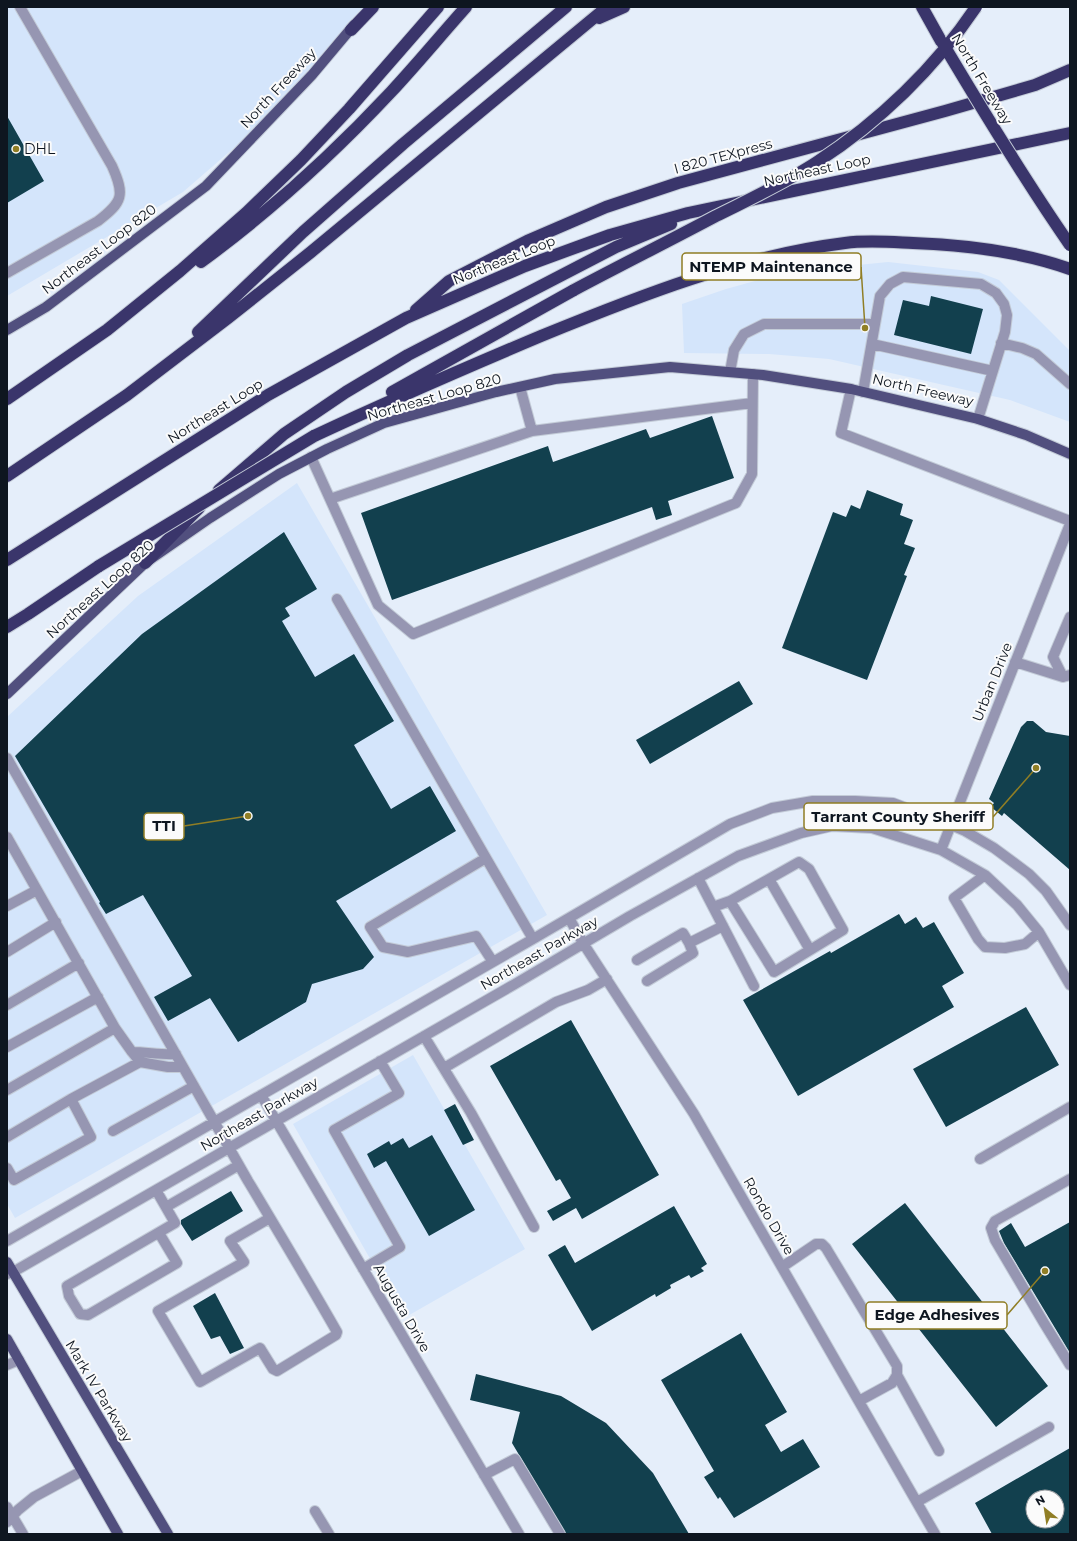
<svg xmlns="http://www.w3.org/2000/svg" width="1077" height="1541" font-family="Montserrat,sans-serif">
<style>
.built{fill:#d4e5fb}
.building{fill:#12404e;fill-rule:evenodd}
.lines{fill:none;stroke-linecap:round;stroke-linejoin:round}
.minor-casing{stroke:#c3cbd7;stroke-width:12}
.major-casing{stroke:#c3cbd7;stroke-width:12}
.highway-casing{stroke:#c3cbd7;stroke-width:14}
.minor{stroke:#9696b2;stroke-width:10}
.major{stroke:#514f7e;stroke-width:10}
.highway{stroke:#3a356b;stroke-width:12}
.highway-bridge-casing{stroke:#c3cbd7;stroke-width:14;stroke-linecap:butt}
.highway-bridge{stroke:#3a356b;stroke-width:12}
.poi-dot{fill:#907e25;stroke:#fbfbfb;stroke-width:1.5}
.labels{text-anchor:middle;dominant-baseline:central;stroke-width:4;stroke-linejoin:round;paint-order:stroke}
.street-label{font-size:14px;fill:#0e1620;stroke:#fbfbfb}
.poi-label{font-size:14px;fill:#0e1620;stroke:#fbfbfb;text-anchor:start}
.leader{fill:none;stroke:#907e25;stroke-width:1.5}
.callout-dot{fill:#907e25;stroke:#fbfbfb;stroke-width:1.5}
.callout{fill:#fbfbfb;stroke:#907e25;stroke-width:1.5}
.callout-label{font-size:15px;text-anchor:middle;font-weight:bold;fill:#0e1620}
</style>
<rect width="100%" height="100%" fill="#e5eefa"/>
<path class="built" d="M7 7H364L287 102 183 192 7 296Z
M888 262 978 272 999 280 1070 351V422L1010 400 829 359 769 354 684 353 682 304 726 289 788 272Z
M297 483 547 915 15 1218 7 1204V717L138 596Z
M413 1055 525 1249 404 1318 293 1124Z"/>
<path class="building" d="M7 116 44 181 7 203Z
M931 296 983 309 971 354 894 335 903 300 929 306Z
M712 416 734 478 668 501 672 515 656 520 652 507 392 600 361 513 548 446 553 462 646 429 650 438Z
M867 490 903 504 900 515 913 520 904 544 915 548 904 575 907 576 867 680 782 648 833 512 846 517 851 505 860 509Z
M284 532 317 589 285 608 290 616 282 621 315 677 354 654 394 721 354 745 391 809 430 786 456 831 336 901 374 957 363 969 312 984 306 1002 238 1042 210 998 168 1021 154 997 192 976 143 895 106 914 99 903 100 902 15 756 142 634Z
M739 681 753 704 650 764 636 740Z
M1027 721H1033L1046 732 1070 736V870L1004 813 1002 816 991 807 994 803 989 799 1021 727Z
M899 914 905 924 916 917 923 928 934 922 964 973 942 986 954 1007 798 1096 743 1000 830 951 831 953Z
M1026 1007 1059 1065 946 1127 913 1069Z
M571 1020 659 1175 582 1219 576 1208 553 1221 547 1211 571 1198 560 1179 556 1181 490 1066Z
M455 1104 474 1140 463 1145 444 1110Z
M432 1135 475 1210 429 1236 386 1161 374 1168 367 1154 389 1141 391 1145 403 1138 409 1148Z
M231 1191 243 1211 192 1241 181 1224V1220Z
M905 1203 1048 1386 996 1427 852 1244Z
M674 1206 707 1264 701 1268 704 1271 691 1278 689 1275 670 1285 671 1288 656 1297 655 1294 592 1331 548 1255 565 1245 575 1263Z
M1070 1222V1353L1004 1243 999 1231 1011 1223 1025 1247Z
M215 1293 244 1348 230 1354 220 1336 211 1339 193 1306Z
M741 1333 787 1412 765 1425 781 1452 803 1439 820 1467 734 1518 720 1497 718 1499 704 1477 714 1471 661 1380Z
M476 1374 561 1396 606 1423 653 1473 689 1534H566L512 1443 520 1412 470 1400Z
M1070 1448V1534H992L975 1503ZM1033 1497H1057V1521H1033Z"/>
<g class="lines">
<g class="minor-casing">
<path id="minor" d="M7 273 98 221C123 202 125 195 112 166L20 7
M1001 343 1022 348 1036 354 1070 384
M872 344 993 371
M730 372 734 350 744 334 764 324H875
M520 387 532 431 752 403
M851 389 841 433 1070 521
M863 392 880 296 890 284 903 277 981 284 996 293 1004 304 1007 315 1005 332 978 419
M311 457 378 605 413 634 736 503 752 474 753 374
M330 499 532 431
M337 599 486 858
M1015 662 1063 677 1070 675
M1063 677 1053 657 1070 617
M7 758 248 1181C278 1231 308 1281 337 1332L336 1335 277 1371 273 1369 260 1348 200 1382 158 1311 244 1262 230 1241 270 1218
M7 837 115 1028 132 1052
M941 850 1070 524
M985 875 954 898 978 939 985 947 1005 948 1025 944 1039 932
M698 878 754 986
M769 879 810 950
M7 906 37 890
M713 907 730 901 799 862 809 869 843 930 774 972 730 901
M569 918 583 943 694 1114 935 1534
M7 952 56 922
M637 960 683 933 689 943
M493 962 476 936 408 952 383 947 370 927 486 858 533 939
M647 981 693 953 689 943 723 926
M7 1005 79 963
M424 1036 471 1113 534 1227
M7 1047 98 997
M176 1054C161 1055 147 1052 132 1052L140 1062 168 1067H183
M444 1068 556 1002 588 990 607 979
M7 1090 115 1028
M261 1095 519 1534
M113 1131 194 1086
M7 1137 71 1099
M980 1159 1070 1107
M7 1168 14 1180 91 1137 71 1099 140 1062
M1070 1179 995 1221 991 1228 995 1240 1044 1323 1070 1365
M156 1190 175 1223 67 1286 69 1296 80 1314 88 1315 177 1263 159 1233
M166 1207 239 1165
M7 1241 533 939 730 824 772 808 813 801H855L893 803 951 825 965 831 994 848 1029 874 1046 891 1070 925
M782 1267 816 1244H822L826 1248 897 1366V1375L892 1383 859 1401
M363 1269 400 1247 334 1130 399 1093 380 1061
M7 1274 13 1272 515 984 630 916 738 856 801 833 832 826 872 828 941 850 985 875 1017 905 1039 932 1070 985
M7 1365 19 1360
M897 1375 939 1451
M484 1475 515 1459 560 1534
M917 1502 1049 1427
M7 1507 23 1534
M315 1511 329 1534
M7 1522 18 1510 34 1497 82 1471"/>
</g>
<g class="major-casing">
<path id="major" d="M7 330 46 307 206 186 312 75 354 25
M7 694 145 563 210 518 279 474 327 449 384 423 496 392 555 379 670 367 763 375 851 389 978 419 1026 435 1070 454
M7 1262 168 1534
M7 1339 118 1534"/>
</g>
<g class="highway-casing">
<path id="highway" d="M922 7 941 41
M599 18 624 7
M351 30 373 7
M201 262C269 212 333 154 391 92 417 64 441 35 466 7
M416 310 449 281 527 241 606 207 678 183 945 111 1035 85 1070 70
M198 332 303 232 403 144 566 7
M392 392 574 290
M7 399 107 330 180 271 246 213 301 160 349 109 438 7
M314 436C389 401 465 368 541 336 639 296 740 256 845 243 867 240 891 242 913 243 966 245 1020 251 1070 269
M7 476 127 395 228 318 311 252 607 7
M219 490 284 434 346 392 408 355 616 247 671 224
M7 560 268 395 406 318 525 266 610 235 688 213 1070 133
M145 563 199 508
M7 627 28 614 99 566"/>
</g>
<use href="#minor" class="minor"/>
<use href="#major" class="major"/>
<use href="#highway" class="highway"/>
<g class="highway-bridge-casing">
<path id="highway-bridge" d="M942 42C983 111 1024 179 1070 245
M574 290C621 265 669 241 716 216 750 199 785 183 817 162 879 122 935 68 976 7
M99 566 314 436"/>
</g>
<use href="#highway-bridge" class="highway-bridge"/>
</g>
<circle class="poi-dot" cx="16" cy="149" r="4"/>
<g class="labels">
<g class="street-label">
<text transform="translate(982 79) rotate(59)">North Freeway</text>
<text transform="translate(278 88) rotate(-47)">North Freeway</text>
<text transform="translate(723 156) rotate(-15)">I 820 TEXpress</text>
<text transform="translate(817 170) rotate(-12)">Northeast Loop</text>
<text transform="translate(99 249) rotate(-37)">Northeast Loop 820</text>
<text transform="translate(504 260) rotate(-22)">Northeast Loop</text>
<text transform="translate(923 390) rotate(13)">North Freeway</text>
<text transform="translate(434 397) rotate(-16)">Northeast Loop 820</text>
<text transform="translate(215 411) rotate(-32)">Northeast Loop</text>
<text transform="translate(100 589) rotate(-42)">Northeast Loop 820</text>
<text transform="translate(992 682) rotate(-68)">Urban Drive</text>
<text transform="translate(539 953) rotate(-30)">Northeast Parkway</text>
<text transform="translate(259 1114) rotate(-30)">Northeast Parkway</text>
<text transform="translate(769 1216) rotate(60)">Rondo Drive</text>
<text transform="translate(402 1308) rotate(60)">Augusta Drive</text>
<text transform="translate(99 1391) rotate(59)">Mark IV Parkway</text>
</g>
<g class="poi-label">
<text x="24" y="149">DHL</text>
</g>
</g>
<path class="leader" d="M865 328L861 267M1036 768L993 817M248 816L184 826M1045 1271L1007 1315"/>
<g class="callout-dot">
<circle cx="865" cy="328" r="4"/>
<circle cx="1036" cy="768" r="4"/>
<circle cx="248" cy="816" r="4"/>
<circle cx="1045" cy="1271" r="4"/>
</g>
<g class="callout">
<rect x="682" y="253" width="179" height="27" rx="4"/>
<rect x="804" y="803" width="189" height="27" rx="4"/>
<rect x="144" y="813" width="40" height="27" rx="4"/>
<rect x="866" y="1302" width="141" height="27" rx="4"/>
</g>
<g class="callout-label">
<text x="771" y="272">NTEMP Maintenance</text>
<text x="898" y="822">Tarrant County Sheriff</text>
<text x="164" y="831">TTI</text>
<text x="937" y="1320">Edge Adhesives</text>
</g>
<rect width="1077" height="1541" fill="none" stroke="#0e1620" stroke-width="16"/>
<g transform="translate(1045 1509) rotate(330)"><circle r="19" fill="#fbfbfb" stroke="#9c9fa3"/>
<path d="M0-3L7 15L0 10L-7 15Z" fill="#907e25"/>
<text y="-6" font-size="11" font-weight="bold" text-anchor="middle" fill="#0e1620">N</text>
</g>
</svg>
